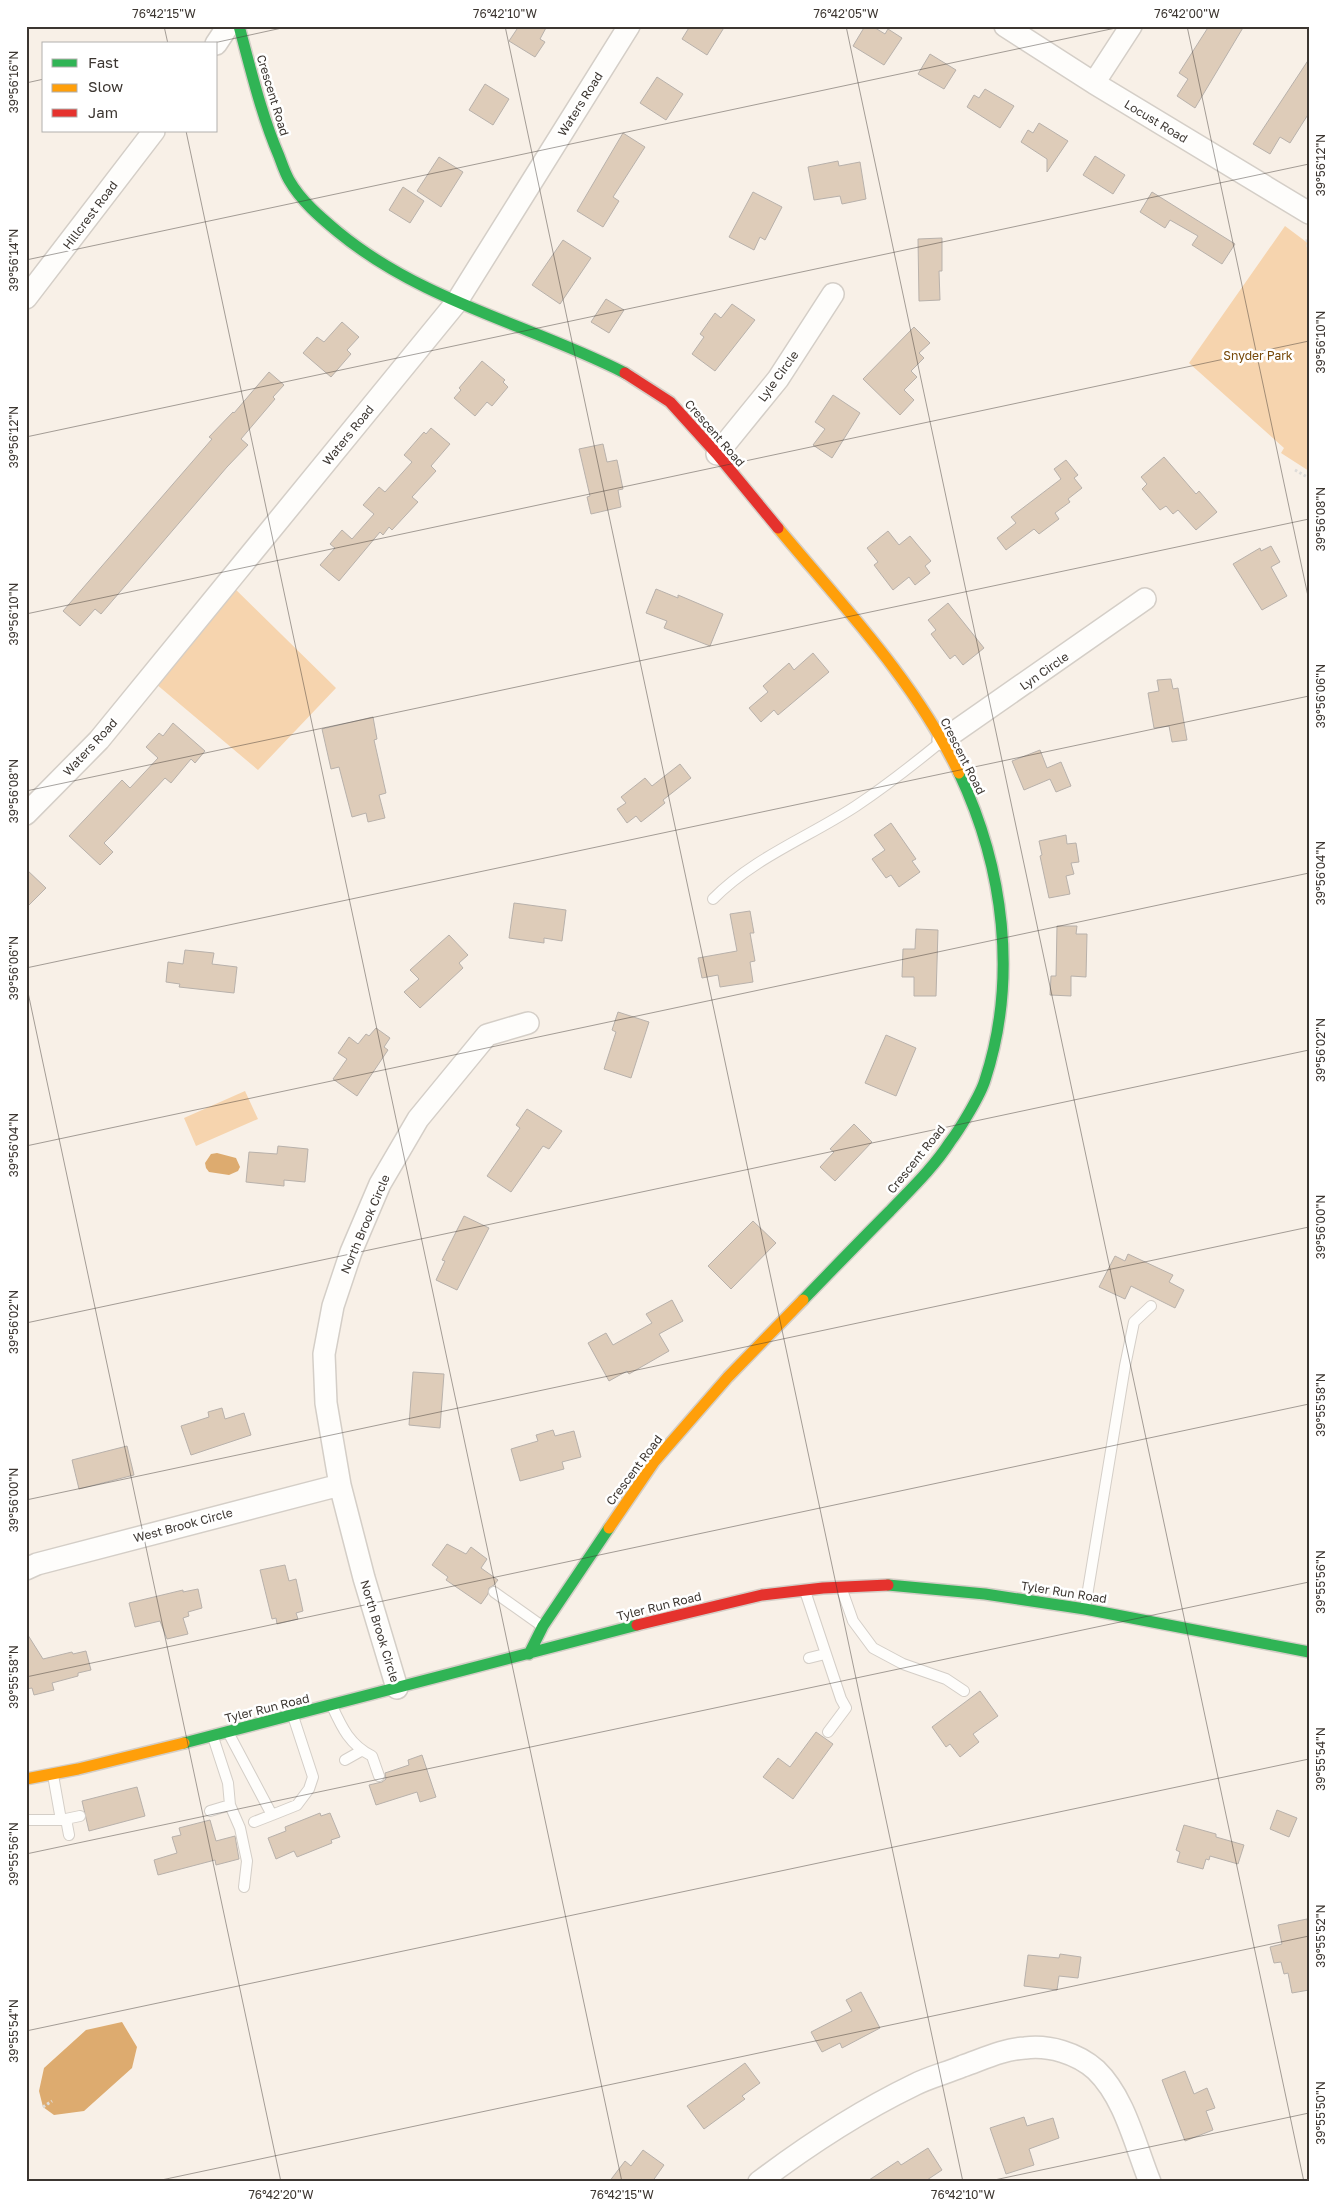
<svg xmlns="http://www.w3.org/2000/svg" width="1335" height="2208" font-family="'Golos Text',sans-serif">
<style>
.green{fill:#f6d4ae}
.water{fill:#ddab6f}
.building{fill:#deccb9;stroke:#b8b1ab}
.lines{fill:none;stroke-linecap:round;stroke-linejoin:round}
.lane-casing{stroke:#d4cec7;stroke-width:12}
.street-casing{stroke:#d4cec7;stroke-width:24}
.fast-casing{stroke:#d4cec7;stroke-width:14}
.slow-casing{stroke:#d4cec7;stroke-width:14}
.jam-casing{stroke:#d4cec7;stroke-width:14}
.path{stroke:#dedcd9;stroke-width:3;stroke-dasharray:2.5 2.5;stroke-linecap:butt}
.lane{stroke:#fefdfb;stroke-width:10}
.street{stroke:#fefdfb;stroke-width:21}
.fast{stroke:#30b455;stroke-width:11}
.slow{stroke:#ff9f0a;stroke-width:11}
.jam{stroke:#e5322d;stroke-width:11}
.ticks{fill:none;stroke:#3c3631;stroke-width:1;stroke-opacity:0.45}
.labels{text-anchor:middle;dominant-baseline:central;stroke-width:5;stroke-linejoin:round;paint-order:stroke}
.street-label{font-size:12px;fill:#3c3631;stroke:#fff}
.park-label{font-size:12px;fill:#764808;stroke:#fff}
.neatline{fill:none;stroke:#3c3631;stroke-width:2}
.ticks-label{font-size:12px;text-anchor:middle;fill:#3c3631}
</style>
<rect width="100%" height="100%" fill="#f8f0e7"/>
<path class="green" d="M1285 226 1309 244V471L1281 453 1284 448 1189 363Z
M228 582 336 688 258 770 143 673Z
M245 1091 258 1119 196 1146 184 1118Z"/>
<path class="water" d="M217 1153 236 1158 240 1167 238 1171 229 1175 209 1172 206 1168 205 1163 211 1154Z
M122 2022 137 2047 132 2068 84 2111 54 2115 43 2107 39 2091 44 2068 86 2030Z"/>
<path class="building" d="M519 26H547L540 39 545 42 535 57 509 41Z
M690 26H725L707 55 682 39Z
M865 26H872L885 34 888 29 902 38 884 65 853 46Z
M1209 26H1244L1195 108 1177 96 1188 79 1179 73Z
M930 54 956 70 944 89 918 74Z
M1309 59V113L1290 143 1280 137 1270 154 1253 144Z
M657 77 683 94 666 120 640 103Z
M485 84 509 99 493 125 469 110Z
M985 89 1014 106 1000 128 967 107 974 95 979 98Z
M1039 123 1068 141 1047 172V159L1021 142 1028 130 1033 133Z
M623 133 645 147 613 197 619 201 603 227 577 211Z
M1095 156 1125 175 1113 194 1083 175Z
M439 157 463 172 441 207 417 191Z
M838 161 839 166 860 162 866 199 842 204 840 196 814 200 808 167Z
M403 187 424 201 410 223 389 210Z
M753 192 782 207 765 240 760 237 754 250 729 237Z
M1152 192 1235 244 1222 264 1192 245 1198 236 1170 220 1165 228 1140 212Z
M942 238V271H939L940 300 919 301 918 239Z
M563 240 591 258 560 304 532 285Z
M606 299 624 310 609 333 591 322Z
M732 304 755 320 715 371 692 354 704 337 700 334 715 313 721 318Z
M342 322 359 337 347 350 351 354 331 377 303 353 317 337 324 342Z
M914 327 930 343 919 353 924 358 911 371 917 377 904 390 914 400 900 415 863 379Z
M482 361 505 380 503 382 508 387 492 406 487 402 475 416 454 398 461 390 459 388Z
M269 372 284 385 273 397 275 399 241 439 248 445 227 467 101 614 95 609 80 626 63 611 212 439 209 437 233 412 234 413Z
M833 395 860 413 832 458 813 445 825 429 815 422Z
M431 428 450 444 431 466 436 471 412 497 418 502 392 530 389 527 383 535 380 532 339 581 320 565 335 548 330 544 342 530 352 539 374 514 363 505 379 487 385 492 412 462 404 455 424 432 426 434Z
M603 444 607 462 617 460 623 489 618 490 621 507 591 514 587 497 590 496 579 449Z
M1164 457 1196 494 1199 491 1217 512 1196 530 1178 510 1173 514 1166 506 1160 510 1142 489 1147 484 1141 477Z
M1066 460 1078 475 1074 478 1082 488 1068 499 1070 502 1055 513 1059 519 1039 534 1034 529 1006 550 997 538 1016 523 1011 517 1061 479 1054 469Z
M888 531 899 545 910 536 931 561 925 566 930 573 915 585 909 577 893 590 874 565 878 562 867 548Z
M1271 546 1280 562 1271 567 1287 596 1262 610 1233 564 1260 548 1261 551Z
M656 589 678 598V595L723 614 710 646 664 628 667 621 646 613Z
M948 603 984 648 963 665 955 655 950 659 931 634 936 630 928 620Z
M813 653 829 672 778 715 774 710 761 722 749 708 768 692 763 686 789 663 794 670Z
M1171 679 1173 689 1178 688 1187 740 1172 742 1169 726 1154 728 1148 693 1159 691 1157 680Z
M373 717 377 739 374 740 386 793 379 795 385 818 368 822 366 813 352 817 339 767 331 769 322 729Z
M173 723 205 751 195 763 191 759 171 783 165 778 112 835 104 843 113 852 100 865 69 836 122 780 130 788 158 758 146 747 159 733 163 736Z
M1040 750 1047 768 1061 762 1071 786 1056 792 1050 779 1024 790 1012 761Z
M680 764 691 778 663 800 665 803 641 822 636 816 627 823 617 809 626 803 621 797 645 778 652 786Z
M891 823 916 859 912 861 920 872 899 887 891 875 886 878 872 859 885 850 874 835Z
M1066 835 1067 844 1076 843 1079 862 1071 863 1074 874 1066 876 1070 894 1049 898 1040 856 1042 855 1039 841Z
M26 869 46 888 26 908Z
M514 903 566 910 562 941 544 938V943L509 938Z
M750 911 754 933H750L755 961 750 962 753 982 720 987 718 975 702 978 698 958 737 951 730 914Z
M1057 926H1077L1076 934H1087L1086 977 1071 976V996L1050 995 1051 976H1056Z
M916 929 938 930 936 996H914V977H902L903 949H915Z
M449 935 468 955 459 963 463 968 420 1008 404 992 419 979 410 970Z
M185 950 214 953 212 964 237 967 234 993 179 987 180 984 166 982 168 962 183 964Z
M618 1012 649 1022 631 1078 604 1069 616 1032 612 1030Z
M376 1028 390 1038 384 1047 388 1050 357 1096 333 1079 347 1059 338 1053 349 1037 358 1044 366 1034 369 1036Z
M886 1035 916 1048 896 1096 865 1083Z
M527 1109 562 1131 549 1149 543 1146 511 1192 487 1176 520 1128 516 1125Z
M854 1124 872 1142 835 1181 820 1167 834 1152 830 1149Z
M278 1146 308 1149 305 1182 284 1180V1186L246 1182 249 1152 277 1154Z
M464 1216 489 1228 457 1290 436 1280 445 1261 442 1260Z
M753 1221 776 1243 731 1289 708 1266Z
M1128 1254 1173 1275 1169 1282 1184 1290 1175 1308 1131 1286 1125 1299 1099 1287 1115 1256 1125 1261Z
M672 1300 683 1321 659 1334 669 1351 629 1374 627 1371 609 1381 588 1343 606 1333 613 1345 652 1323 646 1314Z
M413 1372 444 1374 440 1428 409 1425Z
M222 1408 225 1419 244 1413 251 1435 191 1455 181 1426 209 1417 208 1412Z
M553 1430 555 1436 574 1431 581 1457 562 1462 564 1469 520 1481 511 1449 538 1441 536 1435Z
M127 1446 134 1475 79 1489 72 1460Z
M447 1544 466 1554 471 1547 487 1559 481 1568 498 1580 494 1585 489 1588 488 1594 481 1604 446 1580 448 1577 432 1565Z
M285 1565 289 1581 296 1579 303 1611 296 1613 298 1619 277 1624 276 1618 272 1619 260 1570Z
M198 1589 202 1608 188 1612 189 1616 183 1618 188 1634 167 1639 160 1621 135 1627 129 1603 183 1590V1592Z
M26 1632 43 1659 72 1652 73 1654 86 1651 91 1670 78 1673V1676L52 1683 54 1690 34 1695 32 1688 26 1689Z
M980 1691 998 1716 973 1734 979 1742 960 1757 950 1744 946 1747 932 1727Z
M816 1732 833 1744 793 1799 763 1777 778 1758 790 1767Z
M422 1755 436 1797 420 1802 417 1792 376 1805 369 1785 382 1782 386 1779 385 1773 409 1765 408 1760Z
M137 1787 145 1816 89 1831 82 1801Z
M1277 1810 1297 1818 1289 1837 1270 1829Z
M320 1813 321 1816 330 1813 340 1837 331 1840 332 1843 297 1857 294 1851 276 1859 268 1838 286 1831 285 1827Z
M210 1820 216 1841 235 1836 239 1859 216 1865 215 1860 158 1875 154 1860 177 1853 172 1837 181 1835 179 1828Z
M1184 1825 1216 1834V1837L1244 1845 1238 1864 1210 1856 1209 1860 1206 1859 1203 1869 1177 1862 1180 1852 1176 1850Z
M1307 1919 1309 1929V1990L1292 1993 1288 1973 1284 1974 1281 1962 1274 1963 1270 1947 1282 1944 1278 1925Z
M1060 1954 1081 1957 1078 1978 1059 1976 1057 1990 1024 1986 1028 1955 1059 1958Z
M861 1992 880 2028 842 2048 840 2043 822 2052 811 2032 852 2011 846 2000Z
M745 2063 760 2083 742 2096 745 2099 704 2129 687 2106Z
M1185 2071 1194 2094 1207 2088 1215 2108 1206 2111 1213 2130 1185 2141 1162 2080Z
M1024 2117 1027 2126 1053 2118 1059 2138 1029 2149 1034 2165 1006 2174 990 2128Z
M928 2148 942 2170 924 2182H866L898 2161 901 2165Z
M643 2150 664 2165 652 2182H609L625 2161 631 2166Z"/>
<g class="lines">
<g class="lane-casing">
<path id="lane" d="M713 899C753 858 809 837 856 806 886 786 914 764 942 741
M842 1590 853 1621 873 1648 903 1664 946 1679 964 1691
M805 1591 841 1699 846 1708 828 1732
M494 1592 542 1626
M1085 1608 1125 1366 1134 1322 1151 1306
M809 1658 825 1654
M332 1706C342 1728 350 1745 372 1756L379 1776
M229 1734 272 1815 297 1805 309 1789 313 1777 293 1716
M213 1737 228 1783 230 1805 240 1828 247 1861 244 1887
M345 1760 361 1751
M210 1811 230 1805
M66 1819 69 1835
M26 1820H61L53 1775
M61 1820 80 1816
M254 1822 272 1815"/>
</g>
<g class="street-casing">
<path id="street" d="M1005 26 1094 83 1309 213
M216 44 228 26
M1094 83 1131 26
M26 298 154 131
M717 454 778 379 833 294
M943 740 1145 599
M26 814 99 740 456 303 629 26
M26 1569 37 1564 340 1485
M397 1688 364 1578 340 1485 326 1403 324 1354 333 1306 351 1252 380 1184 418 1119 487 1035 528 1023
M759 2182C808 2145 858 2112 914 2085 929 2077 947 2073 963 2066 983 2059 1004 2049 1025 2048 1049 2045 1077 2053 1096 2070 1125 2098 1135 2145 1150 2182"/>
</g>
<g class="fast-casing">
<path id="fast" d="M239 26C251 70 261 114 279 156 282 164 285 173 289 180 301 201 320 217 338 232 423 302 529 324 625 373
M803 1300C832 1270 861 1240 890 1211 911 1189 934 1167 950 1142 960 1129 981 1094 985 1080 1018 979 1004 868 959 773
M888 1585 985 1594 1085 1609 1309 1652
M529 1654 543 1626 609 1528
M184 1743 637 1625"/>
</g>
<g class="slow-casing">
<path id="slow" d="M778 528C843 606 915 681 959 773
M609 1528 654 1462 728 1377 803 1300
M26 1779 78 1769 184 1743"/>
</g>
<g class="jam-casing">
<path id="jam" d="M625 373 670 402 717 454 778 528
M637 1625 762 1595 823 1588 888 1585"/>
</g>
<path class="path" d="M1309 235 1307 240 1309 256
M1295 470 1309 478
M43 2107 52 2101"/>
<use href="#lane" class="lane"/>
<use href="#street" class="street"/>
<use href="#fast" class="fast"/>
<use href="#slow" class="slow"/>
<use href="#jam" class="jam"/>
</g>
<path class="ticks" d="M164 26 168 44M505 26 963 2182M846 26 1304 2182M1187 26 1309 601M209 44 291 26M26 83 44 79M186 131 622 2182M26 260 1125 26M26 437 1309 164M26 614 1309 341M26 791 1309 519M26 968 1309 696M26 983 281 2182M26 1146 1309 873M26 1323 1309 1050M26 1500 1309 1227M26 1677 1309 1404M26 1854 1309 1582M26 2031 1309 1759M152 2182 1309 1936M985 2182 1309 2113"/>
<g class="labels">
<g class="street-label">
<text transform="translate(273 95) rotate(73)">Crescent Road</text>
<text transform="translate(580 104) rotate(-58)">Waters Road</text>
<text transform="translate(1156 121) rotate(31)">Locust Road</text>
<text transform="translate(90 215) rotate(-53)">Hillcrest Road</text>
<text transform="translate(778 376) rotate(-54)">Lyle Circle</text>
<text transform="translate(715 433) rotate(49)">Crescent Road</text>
<text transform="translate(348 435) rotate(-51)">Waters Road</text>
<text transform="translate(1044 671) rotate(-35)">Lyn Circle</text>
<text transform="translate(90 747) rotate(-47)">Waters Road</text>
<text transform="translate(963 756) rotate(63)">Crescent Road</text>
<text transform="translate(916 1159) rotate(-51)">Crescent Road</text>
<text transform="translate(365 1224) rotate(-67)">North Brook Circle</text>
<text transform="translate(634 1470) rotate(-53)">Crescent Road</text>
<text transform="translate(183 1525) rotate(-15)">West Brook Circle</text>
<text transform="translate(1064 1592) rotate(9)">Tyler Run Road</text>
<text transform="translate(659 1606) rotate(-14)">Tyler Run Road</text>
<text transform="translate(380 1631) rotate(73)">North Brook Circle</text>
<text transform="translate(267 1708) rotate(-14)">Tyler Run Road</text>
</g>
<g class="park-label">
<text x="1258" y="355">Snyder Park</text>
</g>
</g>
<rect width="1335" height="2208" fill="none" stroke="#ffffff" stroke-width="55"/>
<rect x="42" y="42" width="175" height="90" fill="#ffffff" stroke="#b1afad"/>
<rect x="52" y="59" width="25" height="8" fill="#30b455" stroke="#b1afad"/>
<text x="88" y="68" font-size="15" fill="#3c3631">Fast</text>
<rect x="52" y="84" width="25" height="8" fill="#ff9f0a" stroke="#b1afad"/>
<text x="88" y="92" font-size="15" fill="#3c3631">Slow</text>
<rect x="52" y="109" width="25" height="8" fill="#e5322d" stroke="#b1afad"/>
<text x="88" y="118" font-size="15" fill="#3c3631">Jam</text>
<rect x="28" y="28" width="1280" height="2152" class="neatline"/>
<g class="ticks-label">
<text x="164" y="18">76°42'15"W</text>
<text x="505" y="18">76°42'10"W</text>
<text x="846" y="18">76°42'05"W</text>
<text x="1187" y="18">76°42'00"W</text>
<text transform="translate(14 82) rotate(-90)" y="4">39°56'16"N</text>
<text transform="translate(1321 165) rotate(-90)" y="4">39°56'12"N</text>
<text transform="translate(14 260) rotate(-90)" y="4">39°56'14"N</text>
<text transform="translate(1321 342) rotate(-90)" y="4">39°56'10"N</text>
<text transform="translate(14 437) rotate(-90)" y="4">39°56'12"N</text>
<text transform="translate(1321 519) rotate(-90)" y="4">39°56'08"N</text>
<text transform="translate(14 614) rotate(-90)" y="4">39°56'10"N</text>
<text transform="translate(1321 696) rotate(-90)" y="4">39°56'06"N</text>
<text transform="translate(14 791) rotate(-90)" y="4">39°56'08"N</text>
<text transform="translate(1321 873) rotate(-90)" y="4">39°56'04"N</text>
<text transform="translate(14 968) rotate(-90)" y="4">39°56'06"N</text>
<text transform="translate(1321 1050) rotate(-90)" y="4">39°56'02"N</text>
<text transform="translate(14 1145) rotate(-90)" y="4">39°56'04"N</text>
<text transform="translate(1321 1227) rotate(-90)" y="4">39°56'00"N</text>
<text transform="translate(14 1322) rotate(-90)" y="4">39°56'02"N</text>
<text transform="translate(1321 1405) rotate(-90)" y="4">39°55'58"N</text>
<text transform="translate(14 1500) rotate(-90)" y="4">39°56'00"N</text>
<text transform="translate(1321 1582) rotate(-90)" y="4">39°55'56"N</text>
<text transform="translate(14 1677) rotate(-90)" y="4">39°55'58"N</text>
<text transform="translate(1321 1759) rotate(-90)" y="4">39°55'54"N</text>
<text transform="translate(14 1854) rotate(-90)" y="4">39°55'56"N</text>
<text transform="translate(1321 1936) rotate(-90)" y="4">39°55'52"N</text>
<text transform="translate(14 2031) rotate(-90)" y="4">39°55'54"N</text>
<text transform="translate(1321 2113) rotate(-90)" y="4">39°55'50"N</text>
<text x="281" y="2199">76°42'20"W</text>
<text x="622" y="2199">76°42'15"W</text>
<text x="963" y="2199">76°42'10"W</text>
</g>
</svg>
